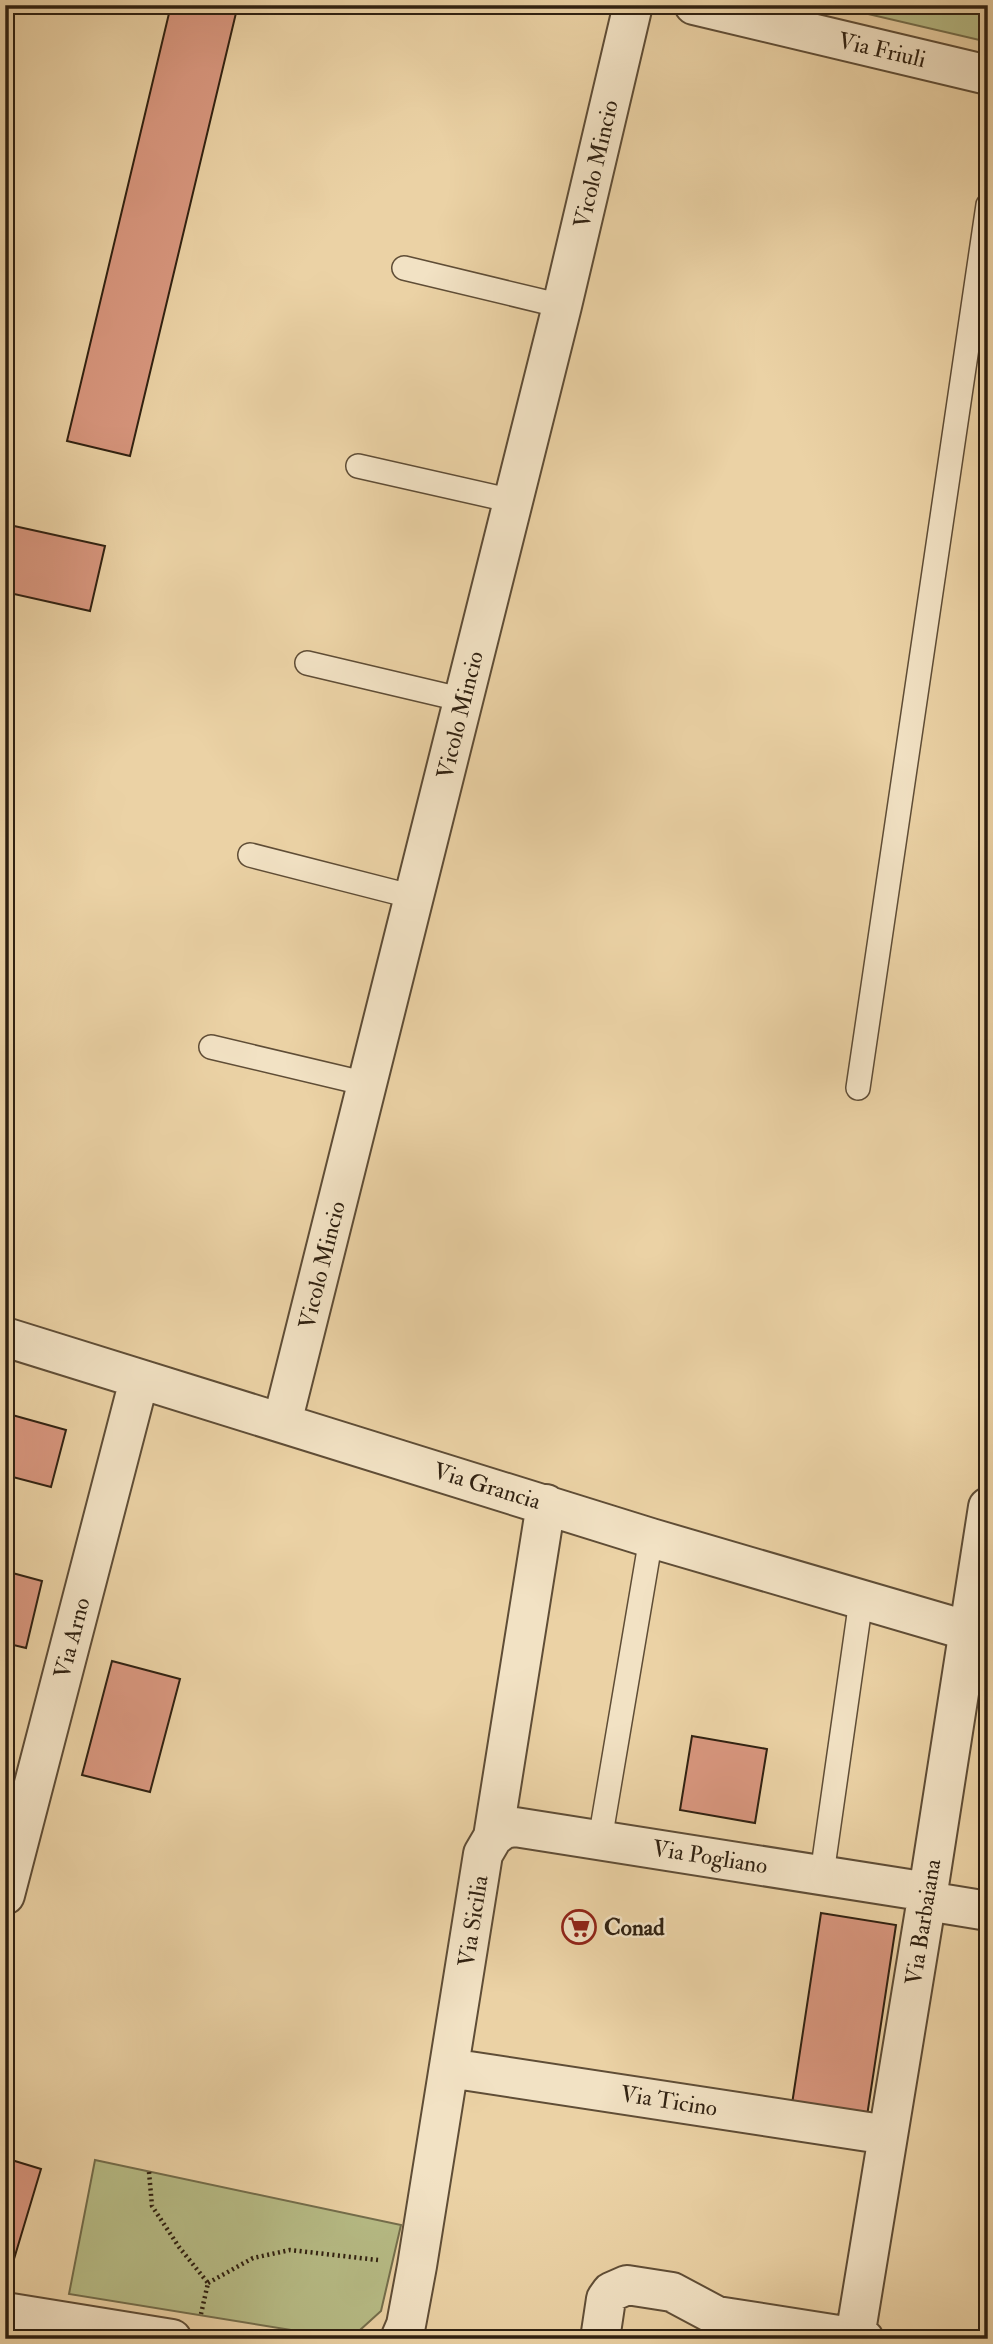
<svg xmlns="http://www.w3.org/2000/svg" width="993" height="2344" font-family="'IM FELL Double Pica',serif">
<style>
.green{fill:#b7bc86;stroke:#746e4c;stroke-width:2}
.building{fill:#d9977f;stroke:#302111;stroke-width:2}
.lines{fill:none;stroke-linecap:round;stroke-linejoin:round}
.service-casing{stroke:#5f4d36;stroke-width:26}
.minor-casing{stroke:#5f4d36;stroke-width:42}
.path{stroke:#302111;stroke-width:4.5;stroke-dasharray:2 3.5;stroke-linecap:butt}
.service{stroke:#f2e2c4;stroke-width:23}
.minor{stroke:#f2e2c4;stroke-width:38}
.labels{text-anchor:middle;dominant-baseline:central;stroke-width:5;stroke-linejoin:round;paint-order:stroke}
.street-label{font-size:23px;fill:#302111;stroke:#f2e2c4}
.poi-label{font-size:23px;font-weight:bold;fill:#302111;stroke:#f2e2c4;text-anchor:start}
</style>
<rect width="100%" height="100%" fill="#ebd2a5"/>
<filter id="stains"><feTurbulence type="fractalNoise" baseFrequency=".00286" numOctaves="4"/><feColorMatrix values="0 0 0 0 .2 0 0 0 0 .09 0 0 0 0 .02 0 0 0 .5 -.17"/></filter>
<radialGradient id="worn" r=".72"><stop offset=".6" stop-color="#630" stop-opacity="0"/><stop offset="1" stop-color="#630" stop-opacity=".3"/></radialGradient>
<path class="green" d="M869 5H988V42L868 14Z
M95 2160 401 2225 381 2311 360 2330 328 2336 69 2294Z"/>
<path class="building" d="M171 5H205L236 13 130 456 67 441Z
M5 524 105 546 90 611 5 592Z
M5 1413 66 1430 51 1487 5 1475Z
M5 1571 42 1581 26 1648 5 1643Z
M112 1661 180 1679 150 1792 82 1775Z
M692 1736 767 1749 755 1823 680 1810Z
M821 1913 896 1925 867 2116 792 2104Z
M5 2158 41 2169 11 2269 5 2267Z"/>
<g class="lines">
<g class="service-casing">
<path id="service" d="M404 268 562 306
M358 466 513 501
M307 663 464 700
M250 855 414 897
M211 1047 367 1084
M858 1088 988 205
M600 1840 651 1538
M822 1874 861 1600"/>
</g>
<g class="minor-casing">
<path id="minor" d="M694 5 988 75
M5 1337 651 1538 969 1631
M282 1423 562 306 633 5
M493 1837 504 1829 515 1827 928 1892
M5 1895 139 1380
M927 1901 988 1911
M449 2068 888 2135
M5 2312 172 2339
M855 2337 928 1892 988 1507
M400 2339 406 2325 417 2266 483 1854 493 1837 546 1504
M600 2339 606 2299 611 2292 627 2285 672 2292 717 2316 864 2339"/>
</g>
<path class="path" d="M149 2172 152 2206 179 2247 208 2283 201 2314
M208 2283 253 2258 290 2250 378 2260"/>
<use href="#service" class="service"/>
<use href="#minor" class="minor"/>
</g>
<defs>
<g id="supermarket-ring" transform="scale(1.75)"><circle r="9.5" fill="#f2e2c4" stroke="#8f2418" stroke-width="1.5"/><path d="M-6-5.5h2.5l.6 2H6L4.5 2H-2.5L-4.4-4H-6ZM-1.5 3.2a1.3 1.3 0 1 0 .1 0ZM3 3.2a1.3 1.3 0 1 0 .1 0Z" fill="#8f2418"/></g>
</defs>
<g fill-rule="evenodd">
<use href="#supermarket-ring" x="579" y="1927"/>
</g>
<g class="labels">
<g class="street-label">
<text transform="translate(882 50) rotate(13)">Via Friuli</text>
<text transform="translate(596 164) rotate(-77)">Vicolo Mincio</text>
<text transform="translate(460 715) rotate(-76)">Vicolo Mincio</text>
<text transform="translate(322 1265) rotate(-76)">Vicolo Mincio</text>
<text transform="translate(487 1486) rotate(17)">Via Grancia</text>
<text transform="translate(72 1638) rotate(-75)">Via Arno</text>
<text transform="translate(710 1857) rotate(9)">Via Pogliano</text>
<text transform="translate(473 1921) rotate(-81)">Via Sicilia</text>
<text transform="translate(923 1922) rotate(-81)">Via Barbaiana</text>
<text transform="translate(669 2101) rotate(9)">Via Ticino</text>
</g>
<g class="poi-label">
<text x="604" y="1927">Conad</text>
</g>
</g>
<rect width="993" height="2344" fill="none" stroke="#ebd2a5" stroke-width="28"/>
<rect x="7" y="7" width="979" height="2330" fill="none" stroke="#302111" stroke-width="3.5"/>
<rect x="14" y="14" width="965" height="2316" fill="none" stroke="#302111" stroke-width="2"/>
<rect width="100%" height="100%" filter="url(#stains)"/>
<rect width="100%" height="100%" fill="url(#worn)"/>
</svg>
